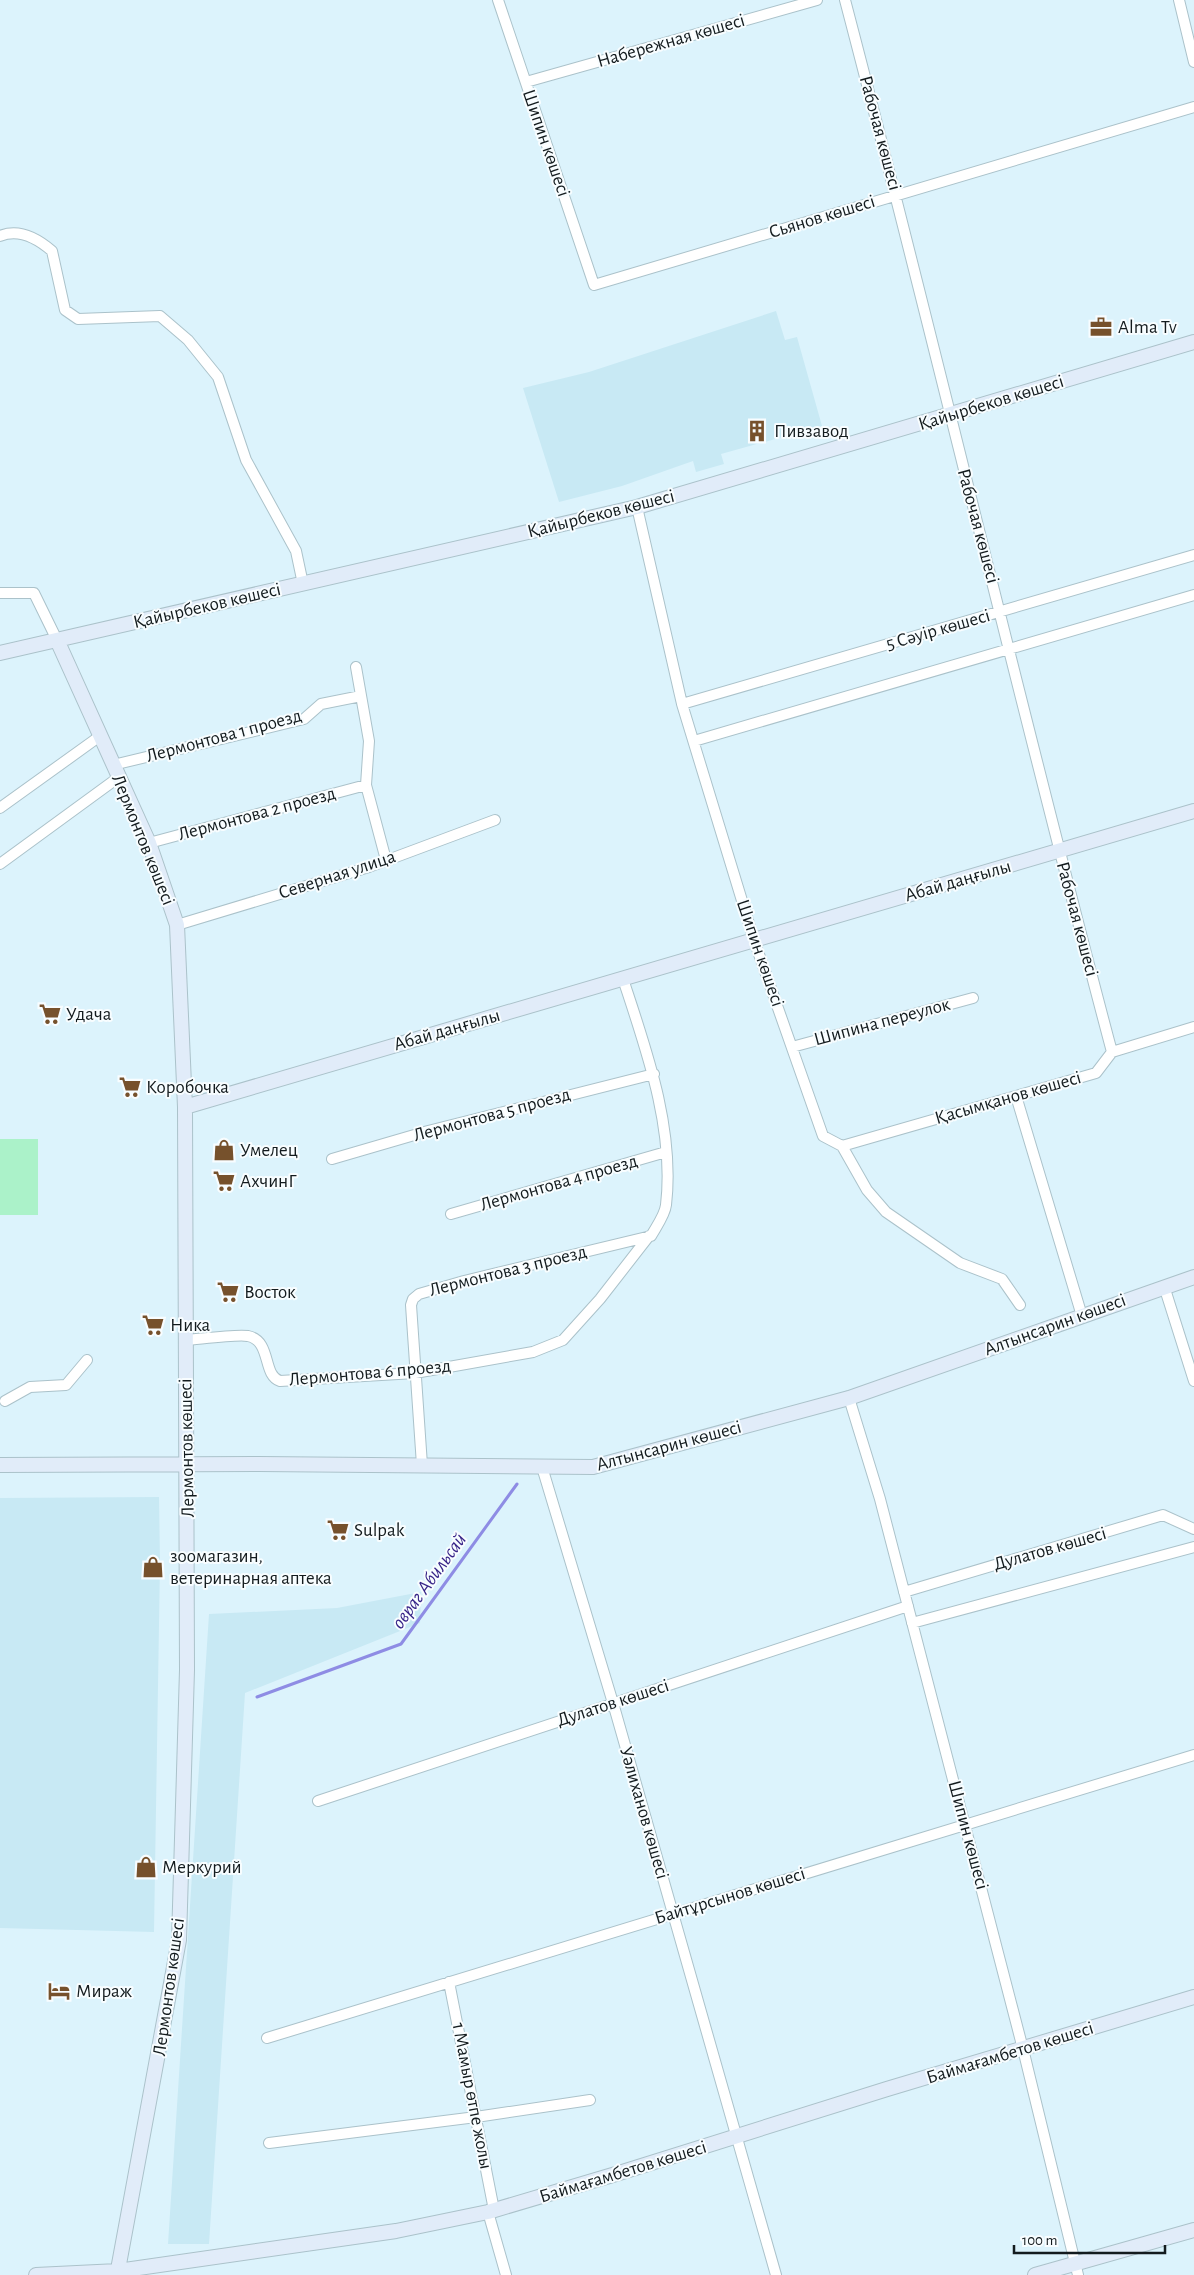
<svg xmlns="http://www.w3.org/2000/svg" width="1194" height="2275" font-family="'Alegreya Sans',sans-serif">
<style>
.built{fill:#c8e9f4}
.green{fill:#abf2c9}
.lines{fill:none;stroke-linecap:round;stroke-linejoin:round}
.stream{stroke:#8e8ce4;stroke-width:3}
.street-casing{stroke:#abc2ca;stroke-width:12}
.secondary-casing{stroke:#abc2ca;stroke-width:16}
.street{stroke:#fff;stroke-width:10}
.secondary{stroke:#e1ecf9;stroke-width:14}
.labels{text-anchor:middle;dominant-baseline:central;stroke-width:4;stroke-linejoin:round;paint-order:stroke}
.street-label{font-size:19px;fill:#131b1e;stroke:#f8fdff}
.poi-label{font-size:19px;fill:#131b1e;stroke:#f8fdff;text-anchor:start}
.water-label{font-size:20px;font-style:italic;fill:#372488;stroke:#f8fdff}
</style>
<rect width="100%" height="100%" fill="#dcf3fc"/>
<path class="built" d="M776 311 785 340 797 337 822 426 721 454 724 464 696 472 693 461 622 486 559 502 523 388 589 372Z
M159 1497 160 1563 154 1932 0 1928V1498Z
M421 1592 420 1623 245 1693 209 2244H168L209 1614 337 1608Z"/>
<path class="green" d="M0 1139H38V1215H0Z"/>
<g class="lines">
<path class="stream" d="M257 1697 401 1644 517 1484"/>
<g class="street-casing">
<path id="street" d="M498 0 594 285 1194 107
M845 0C937 350 1019 703 1112 1052
M1179 0 1194 62
M526 82 817 0
M0 236C19 228 37 238 52 251L65 310 78 319 160 316 188 340 218 377 246 460 296 551 303 584
M637 507 682 704 754 940 823 1136 842 1146 867 1190 886 1212 960 1263 1002 1279 1020 1305
M0 593H34L57 640
M356 667 369 741 366 785 386 860
M682 704 1194 555
M694 741 1194 595
M113 765 304 719 321 704 361 696
M0 808 100 736
M149 843 366 785
M0 864 119 777
M177 925 369 867 495 820
M792 1047 973 998
M1016 1096 1082 1316
M842 1146 1096 1073 1112 1052 1194 1027
M332 1159 428 1131 654 1074
M451 1214 666 1152
M1164 1286 1194 1381
M186 1340C200 1339 237 1334 248 1336 272 1341 262 1375 280 1381L415 1373 533 1352 563 1340 600 1299 649 1236
M849 1398 880 1499 1023 2049 1078 2275
M5 1401 30 1387 66 1385 87 1360
M422 1465 411 1305 413 1299 419 1294 464 1281 651 1236C656 1227 665 1215 666 1205 675 1129 646 1049 623 979
M542 1467 613 1703 776 2275
M904 1592 1163 1515 1194 1529
M912 1623 1194 1547
M318 1801 908 1606
M449 1982 494 2210
M267 2038 1194 1755
M269 2143 476 2117 590 2100
M488 2212 506 2275"/>
</g>
<g class="secondary-casing">
<path id="secondary" d="M57 640 149 843 177 925 185 1107 187 1670 179 1940 117 2275
M0 653 637 507 1194 342
M185 1107 1194 811
M0 1465 259 1464 593 1467 849 1398 1194 1277
M36 2275 118 2271 396 2231 488 2212 616 2174 887 2089 1194 1997
M1035 2275 1194 2230"/>
</g>
<use href="#street" class="street"/>
<use href="#secondary" class="secondary"/>
</g>
<defs>
<g id="office-bare" transform="scale(1.725)"><path d="M-6-3h4V-5.5h4V-3h4V5H-6ZM-1-4.5V-3h2v-1.5ZM-6 0V1H6V0Z" fill="#76512c" stroke="#f8fdff" stroke-width="2.5" paint-order="stroke"/></g>
<g id="building-bare" transform="scale(1.725)"><path d="M-4-6H4V6H1V3H-1V6H-4ZM-2.5-4.3h1.7v1.8h-1.7ZM.8-4.3h1.7v1.8H.8ZM-2.5-1h1.7V.8h-1.7ZM.8-1h1.7V.8H.8Z" fill="#76512c" stroke="#f8fdff" stroke-width="2.5" paint-order="stroke"/></g>
<g id="supermarket-bare" transform="scale(1.725)"><path d="M-6-5.5h2.5l.6 2H6L4.5 2H-2.5L-4.4-4H-6ZM-1.5 3.2a1.3 1.3 0 1 0 .1 0ZM3 3.2a1.3 1.3 0 1 0 .1 0Z" fill="#76512c" stroke="#f8fdff" stroke-width="2.5" paint-order="stroke"/></g>
<g id="shop-bare" transform="scale(1.725)"><path d="M-5-2.5h2.3a2.7 3.5 0 0 1 5.4 0H5L5.5 6h-11ZM-1.5-2.5h3a1.5 2.3 0 0 0-3 0Z" fill="#76512c" stroke="#f8fdff" stroke-width="2.5" paint-order="stroke"/></g>
<g id="hotel-bare" transform="scale(1.725)"><path d="M-6-4.5h1.5V1H6V5H4.5V3h-9V5H-6ZM-4 0a1.8 1.8 0 1 1 3.6 0ZM.5 0V-2.5h3Q6-2.5 6 0Z" fill="#76512c" stroke="#f8fdff" stroke-width="2.5" paint-order="stroke"/></g>
</defs>
<g fill-rule="evenodd">
<use href="#office-bare" x="1101" y="327"/>
<use href="#building-bare" x="757" y="431"/>
<use href="#supermarket-bare" x="50" y="1014"/>
<use href="#supermarket-bare" x="130" y="1087"/>
<use href="#shop-bare" x="224" y="1150"/>
<use href="#supermarket-bare" x="224" y="1181"/>
<use href="#supermarket-bare" x="228" y="1292"/>
<use href="#supermarket-bare" x="153" y="1325"/>
<use href="#supermarket-bare" x="338" y="1530"/>
<use href="#shop-bare" x="153" y="1567"/>
<use href="#shop-bare" x="146" y="1867"/>
<use href="#hotel-bare" x="59" y="1991"/>
</g>
<g class="labels">
<g class="street-label">
<text transform="translate(671 41) rotate(-16)">Набережная көшесі</text>
<text transform="translate(880 133) rotate(75)">Рабочая көшесі</text>
<text transform="translate(546 143) rotate(71)">Шипин көшесі</text>
<text transform="translate(822 217) rotate(-17)">Сьянов көшесі</text>
<text transform="translate(991 403) rotate(-17)">Қайырбеков көшесі</text>
<text transform="translate(601 514) rotate(-14)">Қайырбеков көшесі</text>
<text transform="translate(978 526) rotate(75)">Рабочая көшесі</text>
<text transform="translate(207 606) rotate(-13)">Қайырбеков көшесі</text>
<text transform="translate(938 630) rotate(-16)">5 Сәуір көшесі</text>
<text transform="translate(224 736) rotate(-15)">Лермонтова 1 проезд</text>
<text transform="translate(257 814) rotate(-15)">Лермонтова 2 проезд</text>
<text transform="translate(143 840) rotate(68)">Лермонтов көшесі</text>
<text transform="translate(337 875) rotate(-18)">Северная улица</text>
<text transform="translate(958 881) rotate(-16)">Абай даңғылы</text>
<text transform="translate(1077 919) rotate(75)">Рабочая көшесі</text>
<text transform="translate(760 953) rotate(71)">Шипин көшесі</text>
<text transform="translate(882 1022) rotate(-15)">Шипина переулок</text>
<text transform="translate(447 1030) rotate(-16)">Абай даңғылы</text>
<text transform="translate(1008 1098) rotate(-16)">Қасымқанов көшесі</text>
<text transform="translate(492 1115) rotate(-15)">Лермонтова 5 проезд</text>
<text transform="translate(559 1183) rotate(-16)">Лермонтова 4 проезд</text>
<text transform="translate(508 1271) rotate(-14)">Лермонтова 3 проезд</text>
<text transform="translate(1055 1325) rotate(-20)">Алтынсарин көшесі</text>
<text transform="translate(370 1373) rotate(-5)">Лермонтова 6 проезд</text>
<text transform="translate(669 1446) rotate(-15)">Алтынсарин көшесі</text>
<text transform="translate(187 1448) rotate(-91)">Лермонтов көшесі</text>
<text transform="translate(1050 1549) rotate(-16)">Дулатов көшесі</text>
<text transform="translate(613 1703) rotate(-18)">Дулатов көшесі</text>
<text transform="translate(644 1813) rotate(74)">Уәлиханов көшесі</text>
<text transform="translate(968 1835) rotate(75)">Шипин көшесі</text>
<text transform="translate(730 1896) rotate(-17)">Байтұрсынов көшесі</text>
<text transform="translate(169 1987) rotate(-82)">Лермонтов көшесі</text>
<text transform="translate(1010 2053) rotate(-17)">Баймағамбетов көшесі</text>
<text transform="translate(472 2096) rotate(79)">1 Мамыр өтпе жолы</text>
<text transform="translate(623 2172) rotate(-17)">Баймағамбетов көшесі</text>
</g>
<g class="poi-label">
<text x="1118" y="327">Alma Tv</text>
<text x="774" y="431">Пивзавод</text>
<text x="66" y="1014">Удача</text>
<text x="146" y="1087">Коробочка</text>
<text x="240" y="1150">Умелец</text>
<text x="240" y="1181">АхчинГ</text>
<text x="244" y="1292">Восток</text>
<text x="170" y="1325">Ника</text>
<text x="354" y="1530">Sulpak</text>
<text x="170" y="1556">зоомагазин,<tspan x="170" dy="22">ветеринарная аптека</tspan></text>
<text x="162" y="1867">Меркурий</text>
<text x="76" y="1991">Мираж</text>
</g>
<g class="water-label">
<text transform="translate(429 1581) rotate(-54)">овраг Абильсай</text>
</g>
</g>
<path d="M1014 2245v8h151v-8" fill="none" stroke="#131b1e" stroke-width="2.5"/>
<text x="1022" y="2245" font-size="15" fill="#131b1e" stroke="#f8fdff" stroke-width="4" paint-order="stroke">100 m</text>
</svg>
